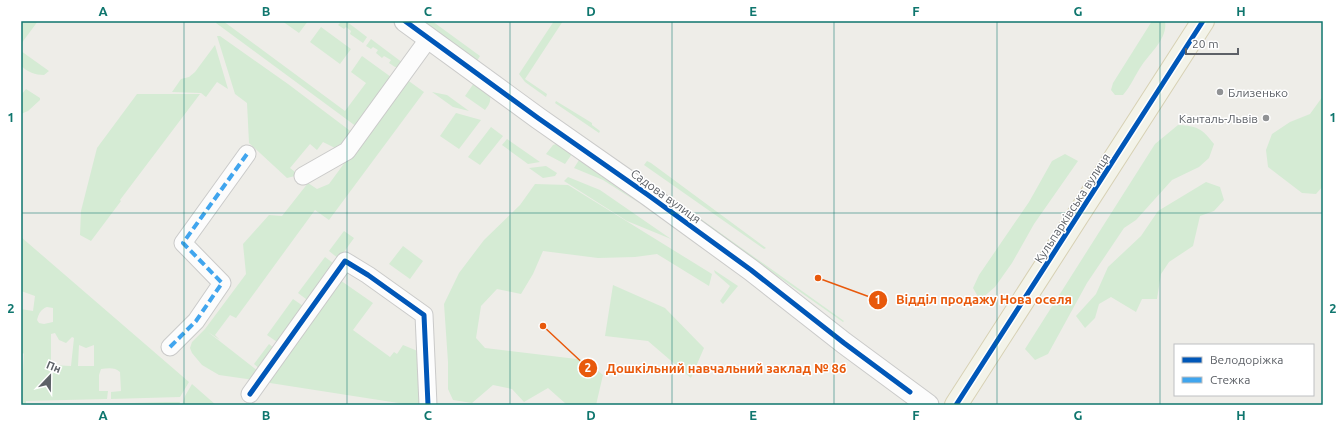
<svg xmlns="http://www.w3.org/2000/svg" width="1344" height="426" font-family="Ubuntu,sans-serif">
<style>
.green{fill:#d5ebd4;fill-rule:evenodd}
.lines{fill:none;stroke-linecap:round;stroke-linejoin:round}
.minor-casing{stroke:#cacac9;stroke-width:19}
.tertiary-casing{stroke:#cacac9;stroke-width:23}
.primary-casing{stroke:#d7d1b4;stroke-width:24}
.minor{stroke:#fcfcfc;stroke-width:17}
.tertiary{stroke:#fcfcfc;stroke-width:21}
.primary{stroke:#f3f3e9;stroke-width:22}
.quiet{stroke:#40a5ee;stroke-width:4;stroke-dasharray:8 4;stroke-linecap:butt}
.cycleway-casing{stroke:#fff;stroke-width:8}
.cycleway{stroke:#0057b8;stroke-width:5}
.grid{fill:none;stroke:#0f766e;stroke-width:1;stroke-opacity:0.55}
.poi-dot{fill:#909294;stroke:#fff;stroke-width:1.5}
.labels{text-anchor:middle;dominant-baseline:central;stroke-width:3;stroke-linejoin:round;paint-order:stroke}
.poi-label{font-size:12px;fill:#5d6167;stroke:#fff;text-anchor:start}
.street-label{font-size:12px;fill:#5d6167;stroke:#fff}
.leader{fill:none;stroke:#e8590c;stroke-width:1.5}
.callout-dot{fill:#e8590c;stroke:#fff;stroke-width:1.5}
.mark-label{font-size:12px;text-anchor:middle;font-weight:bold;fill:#fff}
.callout-label{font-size:13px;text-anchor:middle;font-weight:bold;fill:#e8590c;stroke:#fff;stroke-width:3;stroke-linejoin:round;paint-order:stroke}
.neatline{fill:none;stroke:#0f766e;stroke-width:1.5}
.grid-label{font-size:13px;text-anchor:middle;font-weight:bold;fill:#0f766e}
</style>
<rect width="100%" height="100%" fill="#eeede8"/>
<path class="green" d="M21 21H38L21 44Z
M217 21H223L345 111 366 83 351 72 362 56 391 77 357 127 216 23Z
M282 21H308L299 33Z
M338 21H346L367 37 363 43 350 34 351 31 346 27 344 29 338 25 340 23Z
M421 21H432L480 56 477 61Z
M554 21H563L525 79 547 94 546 97 525 82 519 74Z
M1152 21H1165C1168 38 1151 52 1142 65 1135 75 1131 86 1123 95H1115L1111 90 1113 83Z
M321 27 351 49 340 64 310 42Z
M217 36H220L288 84 353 133 344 145 335 148 323 142 317 150 310 144 290 168 299 175 287 178 249 143 247 103 235 94Z
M371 39 403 63 401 67H395L389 63 391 60 384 56 382 58 376 53 378 50 373 47 371 49 366 46Z
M215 45 228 89 217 82 206 97 201 93 172 92 181 79 189 77 195 72Z
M21 51 49 71 44 75C35 75 28 72 21 66Z
M406 79 424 92 329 220 315 210 236 318 230 315 215 335 220 340 208 332 263 375 254 380 219 375 202 365 192 353 190 348 192 342 205 329 246 274 243 244 269 215 282 216 308 183 317 189 329 184Z
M474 83 489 94C492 101 489 105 485 110L465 96Z
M26 89 40 98V100L28 111 21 114V95Z
M432 92 447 95 469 111 453 107Z
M137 94H200L120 200 121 201 91 241 80 235 81 211 97 148Z
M1323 96V186L1316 194 1302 193 1268 167 1266 150 1272 134 1290 122 1310 114Z
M556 101 592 123V125L600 131 599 133 555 103Z
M456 113 481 120 459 149 440 136Z
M1178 125C1197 126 1202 128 1214 144L1209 158 1199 167 1172 180 1136 220 1124 228 1087 283 1048 354 1035 360 1025 349 1155 144Z
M491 127 503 136 480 165 468 157Z
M507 139 540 162 528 164 502 145Z
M556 144 572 154 565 164 546 154 553 145Z
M1065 154 1078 161 1034 224 1012 263 995 287 980 300 973 288 979 275 1029 202 1052 161Z
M579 160 639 203 603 180 574 168Z
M647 161 651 163 766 248 764 249 644 165Z
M546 166 557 173 555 176 543 178 529 168Z
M568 177 600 190 671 239 627 221 564 181Z
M1206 182 1220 187 1224 200 1214 211 1200 216 1193 246 1169 262 1161 274 1157 299H1142L1136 312 1111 297 1099 304 1095 318 1085 328 1076 316 1096 294 1108 267 1141 236 1158 211Z
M535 184 568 185 712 274 709 286 657 254 635 257 598 258 543 251 533 274 521 294 497 289 481 306 476 338 485 348 585 360 603 375 596 405H569L566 404 548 388 524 402 512 389 493 385 472 403 453 400 448 389V362L444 304 459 273 484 240 520 205Z
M670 197 844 321 843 322 672 202Z
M344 231 354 238 339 259 329 251Z
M21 237 189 382 180 397 111 399V392L121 391 120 372C115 367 108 368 101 369L99 375V391H108L107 399 26 401V405H21V370H23L24 354 23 353 21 355V309L33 311 35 296 21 291ZM47 307 53 308V322L44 324 39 323 37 320C39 313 41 309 47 307ZM55 333 59 340 66 343 72 337 74 338 71 366 51 365V334ZM79 345 86 348 94 345V366H78Z
M403 246 423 261 410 279 389 264Z
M325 257 337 266 310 302 298 293Z
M714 270 738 286 723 304 720 301 730 286 715 273Z
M337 278 373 303 353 330 390 357 394 352 397 354 403 345 420 352V404L411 405 270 383V377Z
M613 285 665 308 704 348 691 378 648 341 605 336Z
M293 299 306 308 280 344 267 335Z
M269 344 276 350 261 370 254 364Z
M192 384 216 405H182L185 396Z
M166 402H180L179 405H97V404Z"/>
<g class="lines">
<g class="minor-casing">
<path id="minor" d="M303 176 347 151 429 38
M170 347 196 321 222 283 183 243 247 154
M250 394 345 261 368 275 424 315 428 405"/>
</g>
<g class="tertiary-casing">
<path id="tertiary" d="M405 21 538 118 648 195 751 270 844 343 928 405"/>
</g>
<g class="primary-casing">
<path id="primary" d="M956 405 1203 21"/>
</g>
<use href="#minor" class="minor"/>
<use href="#tertiary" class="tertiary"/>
<use href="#primary" class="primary"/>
<path class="quiet" d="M170 347 196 321 222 283 183 243 247 154"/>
<g class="cycleway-casing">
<path id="cycleway" d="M405 21 538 118 648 195 751 270 844 343 910 392
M250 394 345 261 368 275 424 315 428 405
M956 405 1203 21"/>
</g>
<use href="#cycleway" class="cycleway"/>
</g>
<path class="grid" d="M184 21V405M347 21V405M510 21V405M672 21V405M834 21V405M997 21V405M1160 21V405M21 213H1323"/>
<g class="poi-dot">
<circle cx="1220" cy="92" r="4"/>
<circle cx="1266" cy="118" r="4"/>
</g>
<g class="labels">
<g class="poi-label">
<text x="1228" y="92">Близенько</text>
<text x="1258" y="118" text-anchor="end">Канталь-Львів</text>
</g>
<g class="street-label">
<text transform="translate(666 196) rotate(36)">Садова вулиця</text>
<text transform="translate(1072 208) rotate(-57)">Кульпарківська вулиця</text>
</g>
</g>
<path class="leader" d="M818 278L878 300M543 326L588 368"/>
<g class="callout-dot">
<circle cx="818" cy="278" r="4"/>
<circle cx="543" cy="326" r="4"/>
<circle cx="878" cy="300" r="10"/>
<circle cx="588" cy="368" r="10"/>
</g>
<g class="mark-label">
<text x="878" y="304">1</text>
<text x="588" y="372">2</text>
</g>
<g class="callout-label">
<text x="984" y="304">Відділ продажу Нова оселя</text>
<text x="726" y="373">Дошкільний навчальний заклад № 86</text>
</g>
<rect width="1344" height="426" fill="none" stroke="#ffffff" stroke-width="44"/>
<rect x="1174" y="344" width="140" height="52" fill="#ffffff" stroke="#bec0c2"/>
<rect x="1182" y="357" width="20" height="6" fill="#0057b8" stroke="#bec0c2"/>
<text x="1210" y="364" font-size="12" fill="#5d6167">Велодоріжка</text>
<rect x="1182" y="377" width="20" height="6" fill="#40a5ee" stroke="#bec0c2"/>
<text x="1210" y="384" font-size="12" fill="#5d6167">Стежка</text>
<g transform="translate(50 376) rotate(22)" stroke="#ffffff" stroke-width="3" paint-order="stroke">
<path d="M0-3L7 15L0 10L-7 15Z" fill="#5d6167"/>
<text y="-6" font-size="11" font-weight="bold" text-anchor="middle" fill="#5d6167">Пн</text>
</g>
<path d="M1186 48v6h52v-6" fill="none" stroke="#5d6167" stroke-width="2"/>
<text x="1192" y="48" font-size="12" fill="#5d6167" stroke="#ffffff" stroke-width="3" paint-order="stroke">20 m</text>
<rect x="22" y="22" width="1300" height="382" class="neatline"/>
<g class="grid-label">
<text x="103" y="16">A</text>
<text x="266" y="16">B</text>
<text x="428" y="16">C</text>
<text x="591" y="16">D</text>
<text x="753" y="16">E</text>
<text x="916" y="16">F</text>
<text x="1078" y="16">G</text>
<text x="1241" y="16">H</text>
<text x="11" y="122">1</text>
<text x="1333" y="122">1</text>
<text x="11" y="313">2</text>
<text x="1333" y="313">2</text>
<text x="103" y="420">A</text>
<text x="266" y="420">B</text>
<text x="428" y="420">C</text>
<text x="591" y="420">D</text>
<text x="753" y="420">E</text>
<text x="916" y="420">F</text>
<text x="1078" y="420">G</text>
<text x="1241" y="420">H</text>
</g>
</svg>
